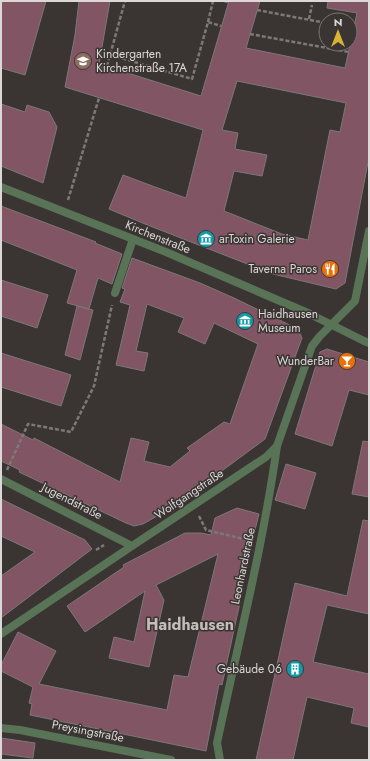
<svg xmlns="http://www.w3.org/2000/svg" width="370" height="761" font-family="Jost,sans-serif">
<style>
.building{fill:#815564;stroke:#7d7779;fill-rule:evenodd}
.lines{fill:none;stroke-linecap:round;stroke-linejoin:round}
.path{stroke:#7d7977;stroke-width:2.5;stroke-dasharray:4 2;stroke-linecap:butt}
.service{stroke:#587356;stroke-width:8}
.pedestrian{stroke:#587356;stroke-width:8}
.minor{stroke:#587356;stroke-width:8}
.labels{text-anchor:middle;dominant-baseline:central;stroke-width:3;stroke-linejoin:round;paint-order:stroke}
.poi-label{font-size:12px;fill:#dbd8d7;stroke:#3a3533;text-anchor:start}
.street-label{font-size:12px;fill:#dbd8d7;stroke:#3a3533}
.district-label{font-size:16px;font-weight:bold;fill:#c4bebb;stroke:#3a3533}
</style>
<rect width="100%" height="100%" fill="#3a3533"/>
<path class="building" d="M1 1H46L25 75 1 68Z
M79 1H110L99 64 201 96 229 1H260L246 48 345 68 357 13 327 8 328 1H369V157L345 283 336 289 273 274 145 224 109 209 123 175 155 187 186 198 203 130 65 87 75 35ZM237 81 346 103 340 132 330 130 308 240 282 234 224 211 234 171 262 176 267 155 235 149 238 133 222 130Z
M1 104 25 112 27 105 49 112 57 127 43 183 1 166Z
M1 206 96 242 95 243 122 254 112 284 98 278 89 309 67 303 77 270 1 240Z
M132 258 200 283 234 298 298 329 302 338 265 439 173 507 143 524 134 526 126 523 19 472 20 470 1 461V424L33 440 34 438 120 482 131 438 149 442 144 461 170 467 190 451 187 448 224 422 230 424 258 344 214 323 205 344 178 332 184 318 147 304 136 351 148 353 144 371 116 365 130 305 120 302 125 289 122 288Z
M1 280 48 295 37 328 1 316Z
M77 306 93 310 80 360 65 355Z
M327 349 369 362V395L349 390 332 446 295 434 320 352Z
M1 353 71 375 61 406 1 387Z
M363 441 369 442V497L352 494Z
M286 464 316 473 305 509 275 500Z
M1 499 85 540 92 549 1 618V576L35 552 1 536Z
M237 508 259 514 253 538H252L239 607 222 685 219 684 206 751 30 715 32 704 29 703 33 687 1 671V665L18 632 56 651 39 684 167 710 174 675 188 677 218 554 156 585 164 600 149 667 109 658 114 637 134 642 145 591 85 632 67 606 124 567 123 565 185 533H201L211 535 215 518Z
M363 520 369 521V614L327 605 313 662 369 674V727L351 723 354 708 307 697 293 760H256L295 583 347 596Z
M1 738 35 743 33 758 1 754Z"/>
<g class="lines">
<path class="path" d="M224 1 228 2
M257 10 326 23
M309 19 312 5
M208 22 213 1
M350 27 354 28
M250 34 349 52
M111 55 192 79 208 22 221 26
M107 66 125 1
M68 200 99 98
M7 470 28 424 71 432 94 386 112 305
M199 516 206 530 248 540
M96 550 104 545"/>
<path class="service" d="M115 293 133 239"/>
<path class="pedestrian" d="M220 760 217 743C238 644 263 546 277 446"/>
<path class="minor" d="M1 187 166 252 308 313 364 341 369 343
M1 479 132 546
M1 634 132 546 266 457 277 446 312 346 320 336 355 301 369 231
M1 728 20 730 171 760"/>
</g>
<defs>
<g id="school-disc" transform="scale(0.9)"><circle r="9.5" fill="#8d6e63" stroke="#3a3533"/><path d="M0-5L7-2L0 1L-7-2ZM-4 1L0 2.5L4 1V4Q0 6-4 4Z" fill="#fff"/></g>
<g id="museum-disc" transform="scale(0.9)"><circle r="9.5" fill="#0f9aa8" stroke="#3a3533"/><path d="M0-6L6-3V-2H-6V-3ZM-5-1h2V3h-2ZM-1-1h2V3h-2ZM3-1h2V3H3ZM-6 4H6V6H-6Z" fill="#fff"/></g>
<g id="restaurant-disc" transform="scale(0.9)"><circle r="9.5" fill="#e8710a" stroke="#3a3533"/><path d="M-5-6h1v4h1v-4h1v4h1v-4h1v5L-1.5 .5V6h-2V.5L-5-1ZM5-6V6H3V1.5H1.5Q1.5-4 5-6Z" fill="#fff"/></g>
<g id="bar-disc" transform="scale(0.9)"><circle r="9.5" fill="#e8710a" stroke="#3a3533"/><path d="M-6-5H6L.8 .8V4.5H3.5V6h-7V4.5H-.8V.8Z" fill="#fff"/></g>
<g id="building-disc" transform="scale(0.9)"><circle r="9.5" fill="#0f9aa8" stroke="#3a3533"/><path d="M-4-6H4V6H1V3H-1V6H-4ZM-2.5-4.3h1.7v1.8h-1.7ZM.8-4.3h1.7v1.8H.8ZM-2.5-1h1.7V.8h-1.7ZM.8-1h1.7V.8H.8Z" fill="#fff"/></g>
</defs>
<g fill-rule="evenodd">
<use href="#school-disc" x="83" y="61"/>
<use href="#museum-disc" x="206" y="239"/>
<use href="#restaurant-disc" x="330" y="269"/>
<use href="#museum-disc" x="245" y="321"/>
<use href="#bar-disc" x="347" y="361"/>
<use href="#building-disc" x="295" y="669"/>
</g>
<g class="labels">
<g class="poi-label">
<text x="96" y="54">Kindergarten<tspan x="96" dy="14">Kirchenstraße 17A</tspan></text>
<text x="219" y="239">arToxin Galerie</text>
<text x="317" y="269" text-anchor="end">Taverna Paros</text>
<text x="258" y="314">Haidhausen<tspan x="258" dy="14">Museum</tspan></text>
<text x="334" y="361" text-anchor="end">WunderBar</text>
<text x="282" y="669" text-anchor="end">Gebäude 06</text>
</g>
<g class="street-label">
<text transform="translate(158 237) rotate(22)">Kirchenstraße</text>
<text transform="translate(189 494) rotate(-34)">Wolfgangstraße</text>
<text transform="translate(72 501) rotate(27)">Jugendstraße</text>
<text transform="translate(243 566) rotate(-78)">Leonhardstraße</text>
<text transform="translate(88 731) rotate(11)">Preysingstraße</text>
</g>
<g class="district-label">
<text x="190" y="624">Haidhausen</text>
</g>
</g>
<rect width="370" height="761" fill="none" stroke="#dbd8d7" stroke-width="4"/>
<g transform="translate(338 32)"><circle r="19" fill="#3a3533" stroke="#7a7675"/>
<path d="M0-3L7 15L0 10L-7 15Z" fill="#d9b334"/>
<text y="-6" font-size="11" font-weight="bold" text-anchor="middle" fill="#dbd8d7">N</text>
</g>
</svg>
